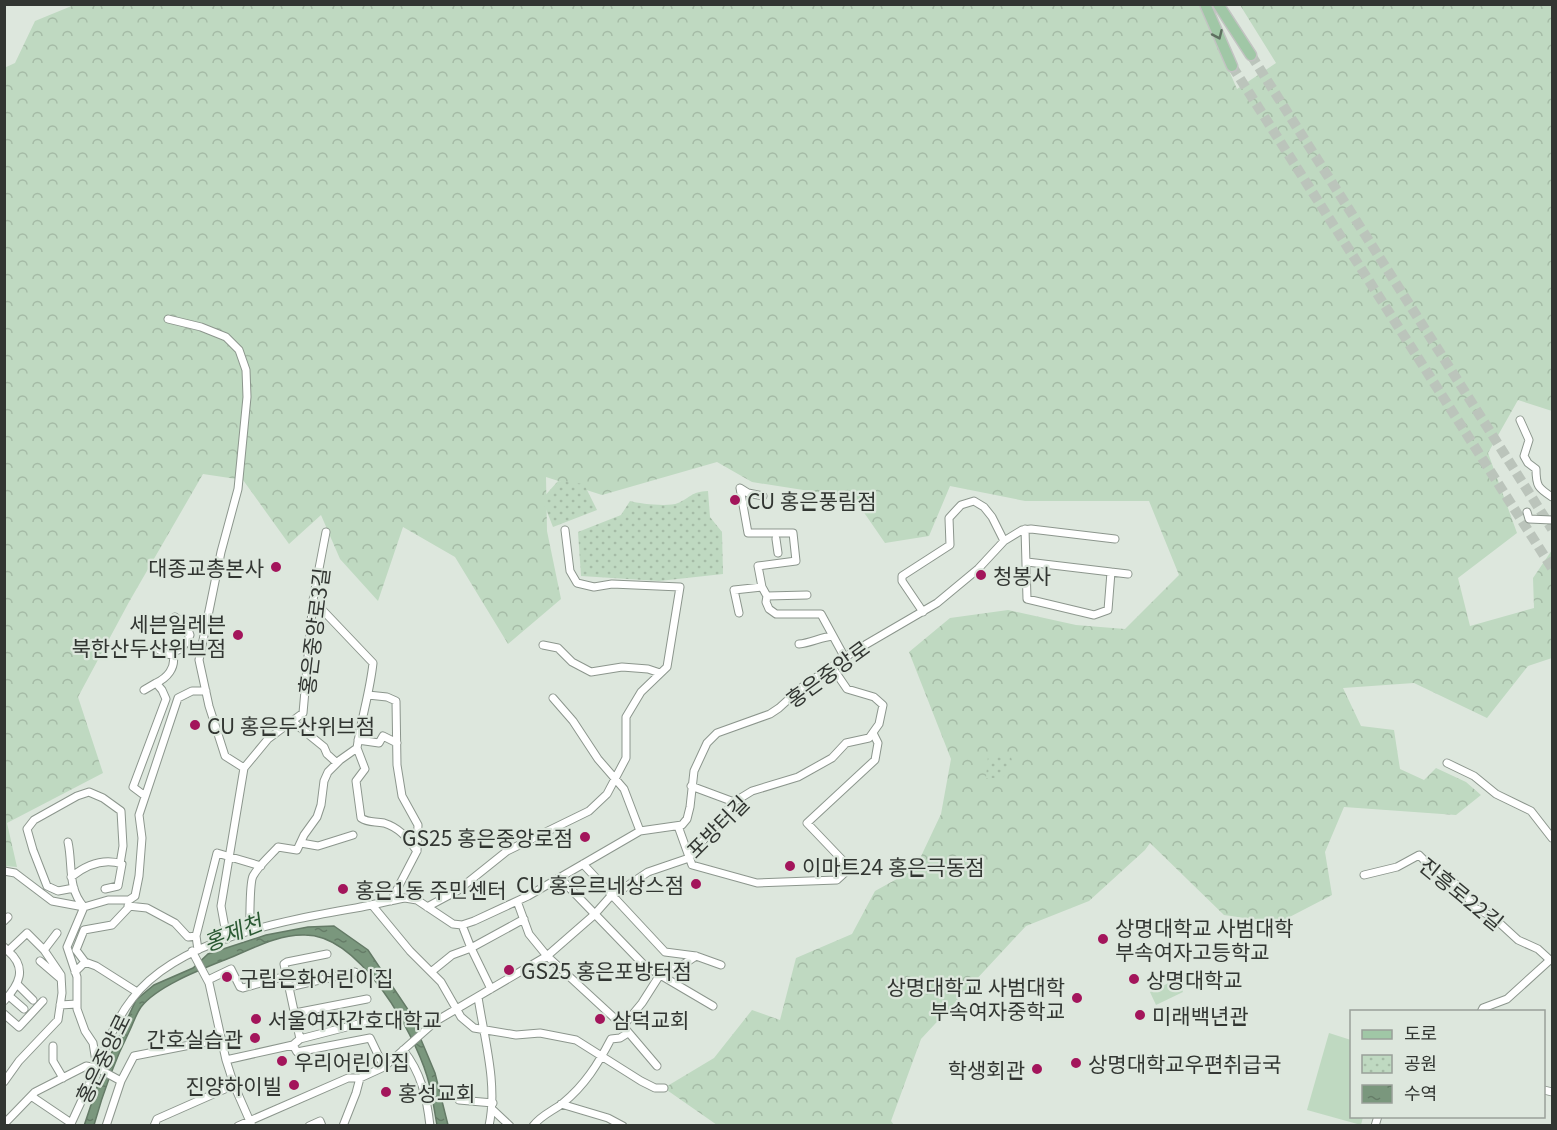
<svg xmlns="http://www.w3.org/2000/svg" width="1557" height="1130" font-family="Georgia,'Noto Sans KR',serif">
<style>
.forest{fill:url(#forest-crowns)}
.park{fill:url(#park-dots)}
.pitch{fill:#bfd9c1}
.water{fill:url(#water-ripples);stroke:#647a66;stroke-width:1.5}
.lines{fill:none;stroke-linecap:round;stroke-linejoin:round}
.primary-tunnel{stroke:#bbc4bb;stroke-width:10;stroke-dasharray:10 5;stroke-linecap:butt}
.minor-casing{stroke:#8c968d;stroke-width:9}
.primary-casing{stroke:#c2c3c2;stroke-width:13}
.minor{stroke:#fff;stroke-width:7}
.primary{stroke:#a0c7a6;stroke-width:10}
.oneway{stroke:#5e7060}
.poi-dot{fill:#a3155b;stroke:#dde7dd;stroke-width:2}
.labels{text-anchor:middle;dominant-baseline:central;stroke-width:4.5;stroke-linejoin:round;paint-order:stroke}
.poi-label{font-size:21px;fill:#323632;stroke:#dde7dd;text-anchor:start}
.street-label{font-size:21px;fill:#323632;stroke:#dde7dd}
.water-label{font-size:22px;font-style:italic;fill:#2b5933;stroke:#dde7dd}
</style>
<defs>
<pattern id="forest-crowns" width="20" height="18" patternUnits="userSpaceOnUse" patternTransform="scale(1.5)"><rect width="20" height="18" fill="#bfd9c1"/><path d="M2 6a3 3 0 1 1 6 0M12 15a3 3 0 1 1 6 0" fill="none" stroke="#a5bba6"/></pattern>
<pattern id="park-dots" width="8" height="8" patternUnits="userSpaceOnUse" patternTransform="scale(1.5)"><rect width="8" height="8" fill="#bfd9c1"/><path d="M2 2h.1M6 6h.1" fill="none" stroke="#a5bba6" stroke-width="1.8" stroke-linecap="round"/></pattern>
<pattern id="water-ripples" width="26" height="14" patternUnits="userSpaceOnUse" patternTransform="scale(1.5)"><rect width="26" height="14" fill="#7a977d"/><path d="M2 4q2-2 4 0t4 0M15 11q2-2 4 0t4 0" fill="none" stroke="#657c67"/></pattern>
</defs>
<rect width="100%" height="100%" fill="#dde7dd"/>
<path class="forest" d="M1200 4 1237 89 1276 63 1240 5H1552V411L1518 400 1488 453 1517 533 1458 578 1470 626 1534 608 1533 578 1552 550V658L1528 666 1487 718 1414 683 1343 688 1361 726 1394 730 1400 769 1424 780 1436 768 1466 782 1481 795 1456 815 1344 807 1325 852 1332 895 1278 923 1224 915 1150 843 1145 850 1089 901 1026 926 921 1039 891 1121 894 1125H717L664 1088 714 1058 752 1010 780 1020 796 958 852 934 875 891 915 869 941 814 951 759 909 652 950 618 1008 610 1076 625 1125 629 1179 575 1149 501H1025L950 486 929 536 885 543 854 498 752 482 717 462 602 495 546 477 547 531 561 599 508 644 455 557 403 527 378 601 340 559 321 515 289 544 243 480 203 474 129 602 78 697 103 773 7 823 17 867 5 866 4 68 15 63 35 21 74 5Z"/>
<path class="park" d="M558 481 584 484 597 510 553 527 542 499Z
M708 491 710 517 722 532 723 574 659 581 581 576 578 532 621 515 630 501C640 504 669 507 678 503 692 497 690 492 708 491Z
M988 756 1011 757 1013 765 1002 778H986Z"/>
<path class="pitch" d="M1177 979 1183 992 1156 1005 1150 992Z
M1329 1033 1351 1040 1352 1116 1363 1117 1361 1125 1307 1110Z"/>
<path class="water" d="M334 926 368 950 409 1011 435 1073 448 1125H437C434 1109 432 1092 427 1076 413 1030 359 935 305 935 278 934 252 949 227 959 202 969 157 986 141 1007 136 1014 133 1024 129 1032 114 1062 103 1093 94 1125L84 1126 100 1078 136 1000 154 985 193 968 208 954 266 935 308 927Z"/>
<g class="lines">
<path class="primary-tunnel" d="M1251 55 1552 529
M1232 66 1552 568"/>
<g class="minor-casing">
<path id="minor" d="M168 319 201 327 226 337 239 350 246 370 247 397 238 489 221 552 199 660 209 706 225 756 244 768
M1520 420 1529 440 1524 456 1528 463 1536 469C1536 486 1538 488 1552 497
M1527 512 1529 519 1552 520
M1025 529 1027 599 1094 615 1108 610 1111 572 1027 562
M776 539 778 553
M1111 572 1128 574
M762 587 758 566 796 561 793 533H748L740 488 748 493 763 496
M767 596 807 595
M923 612 902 581V576L950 545 949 518 961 505 974 501 984 507 992 517 1004 541
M739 613 734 590 762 587 767 596 766 602 769 609 776 614H821L845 658
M799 644C811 643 821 637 833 636
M543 645 558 648 572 662 591 672 622 667 648 669 660 673
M156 648 166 654
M144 690 156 683
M368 695 387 697 396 701 397 765 402 796 418 825 417 851 391 901
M553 698 573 721 598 759 624 789 640 831
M292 721 324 747 327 754 337 763
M358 740 379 743 383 736 397 743
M357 748 365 769 356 781 361 818C368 823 375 821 384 823 400 828 407 838 417 851
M1447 763 1474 776 1496 794 1531 811 1552 838
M691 786 734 802
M145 796 133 787 166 699 162 690 156 683C167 678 176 668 173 655L166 654C180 651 184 648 190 635L187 627 175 617
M678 826 692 865 757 883 837 880 850 868 807 823 875 760 878 743 873 733
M68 842C73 865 67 888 84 907
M301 843 318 846 353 835
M583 864 665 952 696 956 721 965
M4 871 15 873 52 901 84 907
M1364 875 1397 867 1419 855 1432 868 1459 886 1475 908 1493 917 1518 940 1538 949 1550 960H1552
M71 877C86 865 104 858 122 864L118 886 105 889
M560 878 645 966 713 1006
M74 888 58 891 47 886 33 850 27 829 34 820 77 796 89 792 103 798 121 811 123 846 120 864
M517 901 529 934 547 956 623 1026 657 1066
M372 905 410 951 441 982 461 1017 474 1028 516 1035 540 1033 576 1040 641 1081 655 1088H664
M128 906 147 908 175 923 188 937 196 936
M427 907 457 891 507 851 589 811 607 794 626 758V717L641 692 667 667 680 587 612 584 594 587 577 583 570 571 565 530
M4 921 8 917
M462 925 471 948 491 989
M251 932C249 923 250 882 253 876 259 865 270 856 278 847L297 850 304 835 317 817 321 805 324 781 328 772 340 760 357 748C361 719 370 692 373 663L313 600
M227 939 221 906 244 768 268 739 303 713 313 600 326 532
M4 947 8 951 27 933 44 950
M198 950 196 936 217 853 261 866
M192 951 209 983 226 1060 234 1085 252 1126
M40 961 61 979
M85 962 96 966 137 992
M75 972 85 962 76 950 84 930 112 925 129 907
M431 972 452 955 471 948 524 919
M208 980 231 969 240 987 243 988 286 976
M17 984 33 1000
M289 987 355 972
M9 996 24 1009
M478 997C484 1038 498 1084 489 1126
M4 1001C19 985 28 968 8 951
M60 1005 77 1004
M1481 1012 1483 1008 1507 999 1550 960
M295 1013 367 999
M4 1014 19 1027 43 1001
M623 1026 642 1003 663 970 681 966 696 956
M300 1039 366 1022
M293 1045 297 1052 370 1038 384 1067
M53 1046V1061L63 1078
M403 1050C421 1072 427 1098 430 1126
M226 1060 293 1045 300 1039 284 964 287 962 327 954
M97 1068 93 1043 85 1031 77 1009V977L67 947 84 907 108 900H129L135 896 139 876 142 838 139 815 178 698 192 691H206
M4 1082 19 1061 58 1020 62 993 61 975 44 950 57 933
M1544 1090 1552 1092
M31 1096 71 1123
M459 1100 493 1103
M561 1104 608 1118 623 1126
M493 1110 510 1126
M4 1124 35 1092 86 1066 97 1068 121 1081
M70 1126C79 1106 88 1087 97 1068 107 1044 116 1019 132 999 177 939 286 920 356 908 372 905 389 901 405 898L417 900 453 924 462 925 474 921 528 896 640 831 682 825 687 819 690 807 694 771 707 743 717 733 770 714 779 708 801 688 853 652 937 603 978 569 1004 541 1022 530 1031 529 1115 539
M106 1126 121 1081 134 1056 221 1039
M154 1126 157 1119 234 1085
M238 1126 348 1078H360L384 1067 436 1021 547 956 594 915 609 898 648 872 689 858 734 802 752 791 798 777 832 758 846 743 869 738 879 724 883 705 874 697 847 689 832 667
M309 1126 320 1121 322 1126
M343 1126 356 1093 360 1078
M533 1126C541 1115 553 1111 563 1103 585 1085 598 1064 611 1039L620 1038 628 1033
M1375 1126 1378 1116"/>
</g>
<g class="primary-casing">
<path id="primary" d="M1205 4 1232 66
M1218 4 1251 55"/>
</g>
<use href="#minor" class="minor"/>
<use href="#primary" class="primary"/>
</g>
<defs><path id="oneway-chevron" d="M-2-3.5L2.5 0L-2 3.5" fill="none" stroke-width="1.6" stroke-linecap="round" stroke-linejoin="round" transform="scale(1.5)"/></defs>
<use class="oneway" href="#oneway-chevron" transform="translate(1218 35) rotate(66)"/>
<g class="poi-dot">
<circle cx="735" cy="500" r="6"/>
<circle cx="276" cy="567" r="6"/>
<circle cx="981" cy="575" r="6"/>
<circle cx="238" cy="635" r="6"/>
<circle cx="195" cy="725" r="6"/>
<circle cx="585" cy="837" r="6"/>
<circle cx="790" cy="866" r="6"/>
<circle cx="696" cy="884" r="6"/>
<circle cx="343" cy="889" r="6"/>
<circle cx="1103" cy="939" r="6"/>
<circle cx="509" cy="970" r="6"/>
<circle cx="227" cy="977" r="6"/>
<circle cx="1134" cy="979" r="6"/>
<circle cx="1077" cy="998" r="6"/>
<circle cx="1140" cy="1015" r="6"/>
<circle cx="256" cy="1019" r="6"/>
<circle cx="600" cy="1019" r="6"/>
<circle cx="255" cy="1038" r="6"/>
<circle cx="282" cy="1061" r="6"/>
<circle cx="1076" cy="1063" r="6"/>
<circle cx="1037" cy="1069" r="6"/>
<circle cx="294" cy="1085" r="6"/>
<circle cx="386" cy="1092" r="6"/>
</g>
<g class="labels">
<g class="poi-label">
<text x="747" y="500">CU 홍은풍림점</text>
<text x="264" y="567" text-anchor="end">대종교총본사</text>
<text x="993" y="575">청봉사</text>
<text x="226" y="623" text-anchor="end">세븐일레븐<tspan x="226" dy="24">북한산두산위브점</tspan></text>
<text x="207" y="725">CU 홍은두산위브점</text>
<text x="573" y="837" text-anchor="end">GS25 홍은중앙로점</text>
<text x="802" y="866">이마트24 홍은극동점</text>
<text x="684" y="884" text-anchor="end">CU 홍은르네상스점</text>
<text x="355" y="889">홍은1동 주민센터</text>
<text x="1115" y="927">상명대학교 사범대학<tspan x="1115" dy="24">부속여자고등학교</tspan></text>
<text x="521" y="970">GS25 홍은포방터점</text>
<text x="239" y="977">구립은화어린이집</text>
<text x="1146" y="979">상명대학교</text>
<text x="1065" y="986" text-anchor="end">상명대학교 사범대학<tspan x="1065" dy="24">부속여자중학교</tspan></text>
<text x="1152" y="1015">미래백년관</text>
<text x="268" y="1019">서울여자간호대학교</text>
<text x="612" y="1019">삼덕교회</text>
<text x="243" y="1038" text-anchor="end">간호실습관</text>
<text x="294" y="1061">우리어린이집</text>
<text x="1088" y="1063">상명대학교우편취급국</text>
<text x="1025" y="1069" text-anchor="end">학생회관</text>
<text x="282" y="1085" text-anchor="end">진양하이빌</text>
<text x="398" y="1092">홍성교회</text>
</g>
<g class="street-label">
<text transform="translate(313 631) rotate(-83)">홍은중앙로3길</text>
<text transform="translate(827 673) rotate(-36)">홍은중앙로</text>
<text transform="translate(717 826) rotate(-45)">포방터길</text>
<text transform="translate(1462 893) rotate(39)">진흥로22길</text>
<text transform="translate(102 1058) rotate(-64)">홍은중앙로</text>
</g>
<g class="water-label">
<text transform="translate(232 931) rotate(-22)">홍제천</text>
</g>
</g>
<rect width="1557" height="1130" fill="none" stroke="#323632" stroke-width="12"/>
<rect x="1350" y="1010" width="195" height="108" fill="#dde7dd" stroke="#99a099" stroke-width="1.5"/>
<rect x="1362" y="1030" width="30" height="9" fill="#a0c7a6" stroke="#99a099" stroke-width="1.5"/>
<text x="1404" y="1040" font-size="18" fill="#323632">도로</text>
<rect x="1362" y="1055" width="30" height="18" fill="url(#park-dots)" stroke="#99a099" stroke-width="1.5"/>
<text x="1404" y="1070" font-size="18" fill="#323632">공원</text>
<rect x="1362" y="1085" width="30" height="18" fill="url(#water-ripples)" stroke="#99a099" stroke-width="1.5"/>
<text x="1404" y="1100" font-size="18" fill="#323632">수역</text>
</svg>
